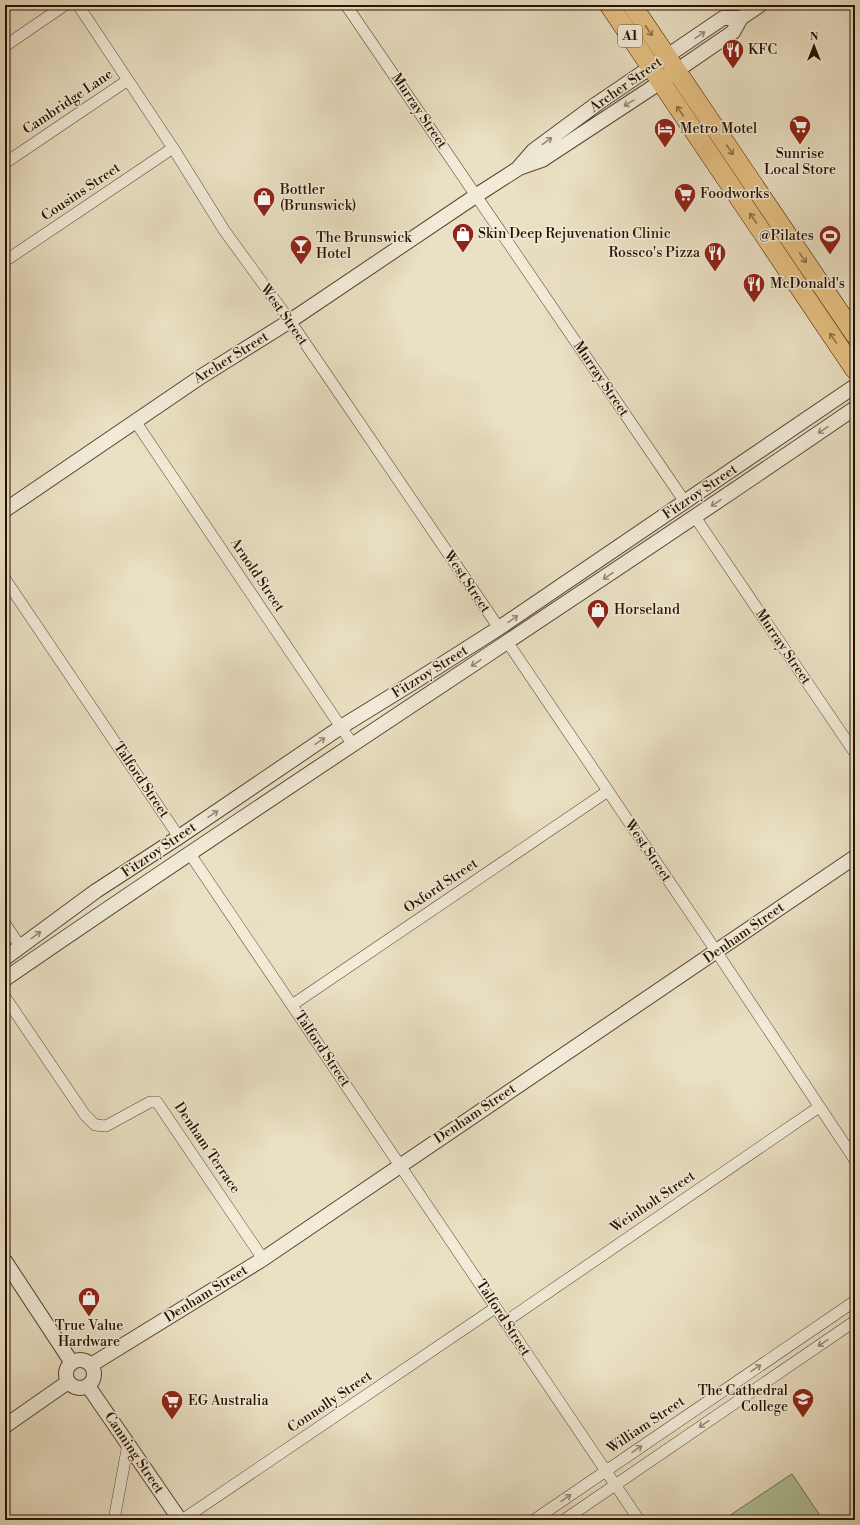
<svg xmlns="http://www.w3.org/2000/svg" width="860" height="1525" font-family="'Libre Bodoni',serif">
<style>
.pitch{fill:#b0c399;stroke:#6c6a4c}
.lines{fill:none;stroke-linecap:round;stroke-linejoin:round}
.minor-casing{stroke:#584531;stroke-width:12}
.tertiary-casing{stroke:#584531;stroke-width:16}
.trunk-casing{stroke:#271100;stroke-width:20}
.minor{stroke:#f1ebd8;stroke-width:11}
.tertiary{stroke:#f1ebd8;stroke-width:14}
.trunk{stroke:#e5c082;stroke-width:19}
.oneway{stroke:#907148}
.oneway2{stroke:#968977}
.labels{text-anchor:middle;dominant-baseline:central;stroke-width:3;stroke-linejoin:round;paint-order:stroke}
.shield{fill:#f1ebd8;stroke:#645241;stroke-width:1}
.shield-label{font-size:13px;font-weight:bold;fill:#271100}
.poi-label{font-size:14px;fill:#271100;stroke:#f1ebd8;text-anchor:start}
.street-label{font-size:14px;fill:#271100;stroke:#f1ebd8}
</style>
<rect width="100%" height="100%" fill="#eae0c3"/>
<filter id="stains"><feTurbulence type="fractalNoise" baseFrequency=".005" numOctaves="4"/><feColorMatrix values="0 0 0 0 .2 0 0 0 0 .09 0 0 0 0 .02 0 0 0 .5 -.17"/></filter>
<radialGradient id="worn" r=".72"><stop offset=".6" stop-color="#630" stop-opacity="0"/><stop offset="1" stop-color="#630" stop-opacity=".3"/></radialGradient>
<path class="pitch" d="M792 1474 823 1520H723Z"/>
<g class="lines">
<g class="minor-casing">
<path id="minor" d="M78 5 173 148 224 230 290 321 499 628
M346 5 685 502
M5 46 65 5
M5 163 128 80
M5 261 173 148
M135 421 353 745
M695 517 855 753
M5 579 179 837
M508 643 704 933 855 1160
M190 854 639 1520
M5 924 20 946
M5 997 85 1115 95 1125 106 1126 150 1102H157L263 1259
M292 1005 608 791
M505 1322 819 1107
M114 1520 128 1444
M182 1520 495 1308
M534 1520 855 1301
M564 1520 855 1321"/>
</g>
<g class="tertiary-casing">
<path id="tertiary" d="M519 167 533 151 598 103 723 18H741
M5 510 202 376 290 321 477 195 519 168 542 160 650 89 733 32 741 18 760 5
M5 958 96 891 179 837 341 727 414 682 499 628 855 386
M5 979C286 785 574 601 855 408
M5 1261 72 1363
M66 1374a14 14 0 1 1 28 0a14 14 0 1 1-28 0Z
M91 1365 263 1259 855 857
M88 1386 180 1520
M5 1426 68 1382"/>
</g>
<g class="trunk-casing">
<path id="trunk" d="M609 5 855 370
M632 5 855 335"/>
</g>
<use href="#minor" class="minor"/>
<use href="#tertiary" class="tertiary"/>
<use href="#trunk" class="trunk"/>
</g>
<defs><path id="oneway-shaft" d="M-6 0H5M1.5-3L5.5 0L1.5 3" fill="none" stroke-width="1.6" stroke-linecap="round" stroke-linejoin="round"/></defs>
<g class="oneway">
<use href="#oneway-shaft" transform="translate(649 31) rotate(56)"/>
<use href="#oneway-shaft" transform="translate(680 111) rotate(-124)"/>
<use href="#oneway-shaft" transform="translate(730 150) rotate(56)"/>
<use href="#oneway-shaft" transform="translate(753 218) rotate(-124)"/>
<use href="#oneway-shaft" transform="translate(803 258) rotate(56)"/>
<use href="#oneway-shaft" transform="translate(833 338) rotate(-124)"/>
</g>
<g class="oneway2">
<use href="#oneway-shaft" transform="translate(700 35) rotate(-34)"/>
<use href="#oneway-shaft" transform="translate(629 103) rotate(148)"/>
<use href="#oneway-shaft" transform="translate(547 141) rotate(-36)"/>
<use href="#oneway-shaft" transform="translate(823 430) rotate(146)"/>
<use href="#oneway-shaft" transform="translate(716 503) rotate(146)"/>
<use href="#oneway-shaft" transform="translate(608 576) rotate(146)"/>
<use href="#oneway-shaft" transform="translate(513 619) rotate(-35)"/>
<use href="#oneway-shaft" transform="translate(476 663) rotate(146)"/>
<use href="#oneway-shaft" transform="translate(320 741) rotate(-34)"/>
<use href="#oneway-shaft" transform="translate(213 814) rotate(-34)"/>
<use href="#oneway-shaft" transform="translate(36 935) rotate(-36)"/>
<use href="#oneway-shaft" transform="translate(823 1343) rotate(146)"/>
<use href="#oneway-shaft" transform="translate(756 1368) rotate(-34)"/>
<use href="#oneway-shaft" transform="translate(704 1424) rotate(146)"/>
<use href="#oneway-shaft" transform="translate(637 1449) rotate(-34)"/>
<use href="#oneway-shaft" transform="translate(566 1498) rotate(-35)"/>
</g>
<defs>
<g id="restaurant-pin" transform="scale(1.15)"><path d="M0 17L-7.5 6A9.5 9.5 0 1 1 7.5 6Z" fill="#8f2418" stroke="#f1ebd8"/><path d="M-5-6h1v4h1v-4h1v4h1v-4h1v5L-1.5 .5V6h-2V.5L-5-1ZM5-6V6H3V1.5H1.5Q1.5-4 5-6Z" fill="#fff"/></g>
<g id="supermarket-pin" transform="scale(1.15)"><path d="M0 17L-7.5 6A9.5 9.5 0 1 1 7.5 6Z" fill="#8f2418" stroke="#f1ebd8"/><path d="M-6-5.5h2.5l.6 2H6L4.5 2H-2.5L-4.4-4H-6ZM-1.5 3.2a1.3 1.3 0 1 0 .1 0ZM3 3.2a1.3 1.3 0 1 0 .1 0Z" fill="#fff"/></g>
<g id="hotel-pin" transform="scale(1.15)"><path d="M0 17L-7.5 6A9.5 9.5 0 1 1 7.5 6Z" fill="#8f2418" stroke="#f1ebd8"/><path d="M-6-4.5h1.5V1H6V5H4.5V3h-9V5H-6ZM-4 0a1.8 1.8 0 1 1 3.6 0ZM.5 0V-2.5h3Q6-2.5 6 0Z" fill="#fff"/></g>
<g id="shop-pin" transform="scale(1.15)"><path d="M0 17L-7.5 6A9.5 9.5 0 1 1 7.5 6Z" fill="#8f2418" stroke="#f1ebd8"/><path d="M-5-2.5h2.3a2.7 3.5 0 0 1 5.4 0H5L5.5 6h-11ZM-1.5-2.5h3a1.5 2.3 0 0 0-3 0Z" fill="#fff"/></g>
<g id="stadium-pin" transform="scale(1.15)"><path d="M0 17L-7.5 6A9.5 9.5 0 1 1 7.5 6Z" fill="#8f2418" stroke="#f1ebd8"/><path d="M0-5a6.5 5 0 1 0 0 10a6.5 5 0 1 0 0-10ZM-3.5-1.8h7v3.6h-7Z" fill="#fff"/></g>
<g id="bar-pin" transform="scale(1.15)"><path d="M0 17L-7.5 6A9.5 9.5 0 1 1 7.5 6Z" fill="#8f2418" stroke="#f1ebd8"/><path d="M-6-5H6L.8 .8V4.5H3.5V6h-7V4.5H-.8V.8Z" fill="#fff"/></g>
<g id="school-pin" transform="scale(1.15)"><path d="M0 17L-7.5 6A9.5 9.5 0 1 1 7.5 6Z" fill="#8f2418" stroke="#f1ebd8"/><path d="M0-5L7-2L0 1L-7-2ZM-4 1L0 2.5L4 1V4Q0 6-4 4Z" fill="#fff"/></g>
</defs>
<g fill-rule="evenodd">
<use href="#restaurant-pin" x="733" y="50"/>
<use href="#supermarket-pin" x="800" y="126"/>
<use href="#hotel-pin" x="665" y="129"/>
<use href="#supermarket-pin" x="685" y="194"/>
<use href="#shop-pin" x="264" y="198"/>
<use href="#shop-pin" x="463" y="234"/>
<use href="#stadium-pin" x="830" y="236"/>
<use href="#bar-pin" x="301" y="246"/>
<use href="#restaurant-pin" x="715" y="253"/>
<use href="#restaurant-pin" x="754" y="284"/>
<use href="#shop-pin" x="598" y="610"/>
<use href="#shop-pin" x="89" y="1298"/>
<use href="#school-pin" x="803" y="1399"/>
<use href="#supermarket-pin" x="172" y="1401"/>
</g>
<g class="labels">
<rect class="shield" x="618" y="25" width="24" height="22" rx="3"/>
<g class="shield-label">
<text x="630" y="36">A1</text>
</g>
<g class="poi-label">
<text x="748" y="50">KFC</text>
<text x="680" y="129">Metro Motel</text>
<text x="800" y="154" text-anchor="middle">Sunrise<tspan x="800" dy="16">Local Store</tspan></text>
<text x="280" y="190">Bottler<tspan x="280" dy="16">(Brunswick)</tspan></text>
<text x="700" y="194">Foodworks</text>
<text x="478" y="234">Skin Deep Rejuvenation Clinic</text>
<text x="814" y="236" text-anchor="end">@Pilates</text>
<text x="316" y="238">The Brunswick<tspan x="316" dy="16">Hotel</tspan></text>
<text x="700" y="253" text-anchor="end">Rossco's Pizza</text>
<text x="770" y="284">McDonald's</text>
<text x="614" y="610">Horseland</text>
<text x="89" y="1326" text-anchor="middle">True Value<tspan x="89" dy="16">Hardware</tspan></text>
<text x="788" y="1391" text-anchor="end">The Cathedral<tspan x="788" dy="16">College</tspan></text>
<text x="188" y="1401">EG Australia</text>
</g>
<g class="street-label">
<text transform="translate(626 85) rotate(-35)">Archer Street</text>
<text transform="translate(68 102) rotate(-34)">Cambridge Lane</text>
<text transform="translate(419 111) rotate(56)">Murray Street</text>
<text transform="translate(81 192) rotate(-34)">Cousins Street</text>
<text transform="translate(284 315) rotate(55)">West Street</text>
<text transform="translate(231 358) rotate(-32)">Archer Street</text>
<text transform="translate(601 379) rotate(56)">Murray Street</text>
<text transform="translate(700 492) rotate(-34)">Fitzroy Street</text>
<text transform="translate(257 575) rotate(56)">Arnold Street</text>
<text transform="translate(467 582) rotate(56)">West Street</text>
<text transform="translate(783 647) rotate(56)">Murray Street</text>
<text transform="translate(430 672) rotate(-32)">Fitzroy Street</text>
<text transform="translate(141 780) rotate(56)">Talford Street</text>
<text transform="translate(159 850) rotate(-34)">Fitzroy Street</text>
<text transform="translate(648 851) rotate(56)">West Street</text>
<text transform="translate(441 886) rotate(-34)">Oxford Street</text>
<text transform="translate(744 933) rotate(-35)">Denham Street</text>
<text transform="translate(322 1049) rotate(56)">Talford Street</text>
<text transform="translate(475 1114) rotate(-34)">Denham Street</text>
<text transform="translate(207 1148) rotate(56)">Denham Terrace</text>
<text transform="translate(653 1202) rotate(-34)">Weinholt Street</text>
<text transform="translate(206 1294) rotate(-32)">Denham Street</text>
<text transform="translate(503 1318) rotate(57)">Talford Street</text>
<text transform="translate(330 1402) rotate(-34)">Connolly Street</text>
<text transform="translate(646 1425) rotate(-34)">William Street</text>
<text transform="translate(134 1453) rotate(56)">Canning Street</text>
</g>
</g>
<rect width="860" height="1525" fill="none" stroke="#eae0c3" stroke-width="20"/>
<rect x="6" y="6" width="848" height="1513" fill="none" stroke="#271100" stroke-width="2"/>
<rect x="10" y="10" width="840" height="1505" fill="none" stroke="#271100"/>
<g transform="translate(814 46)" stroke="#f1ebd8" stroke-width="3" paint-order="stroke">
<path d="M0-3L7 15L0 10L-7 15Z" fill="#271100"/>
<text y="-6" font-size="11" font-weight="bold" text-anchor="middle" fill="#271100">N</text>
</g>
<rect width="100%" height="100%" filter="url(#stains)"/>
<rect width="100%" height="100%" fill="url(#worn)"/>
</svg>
